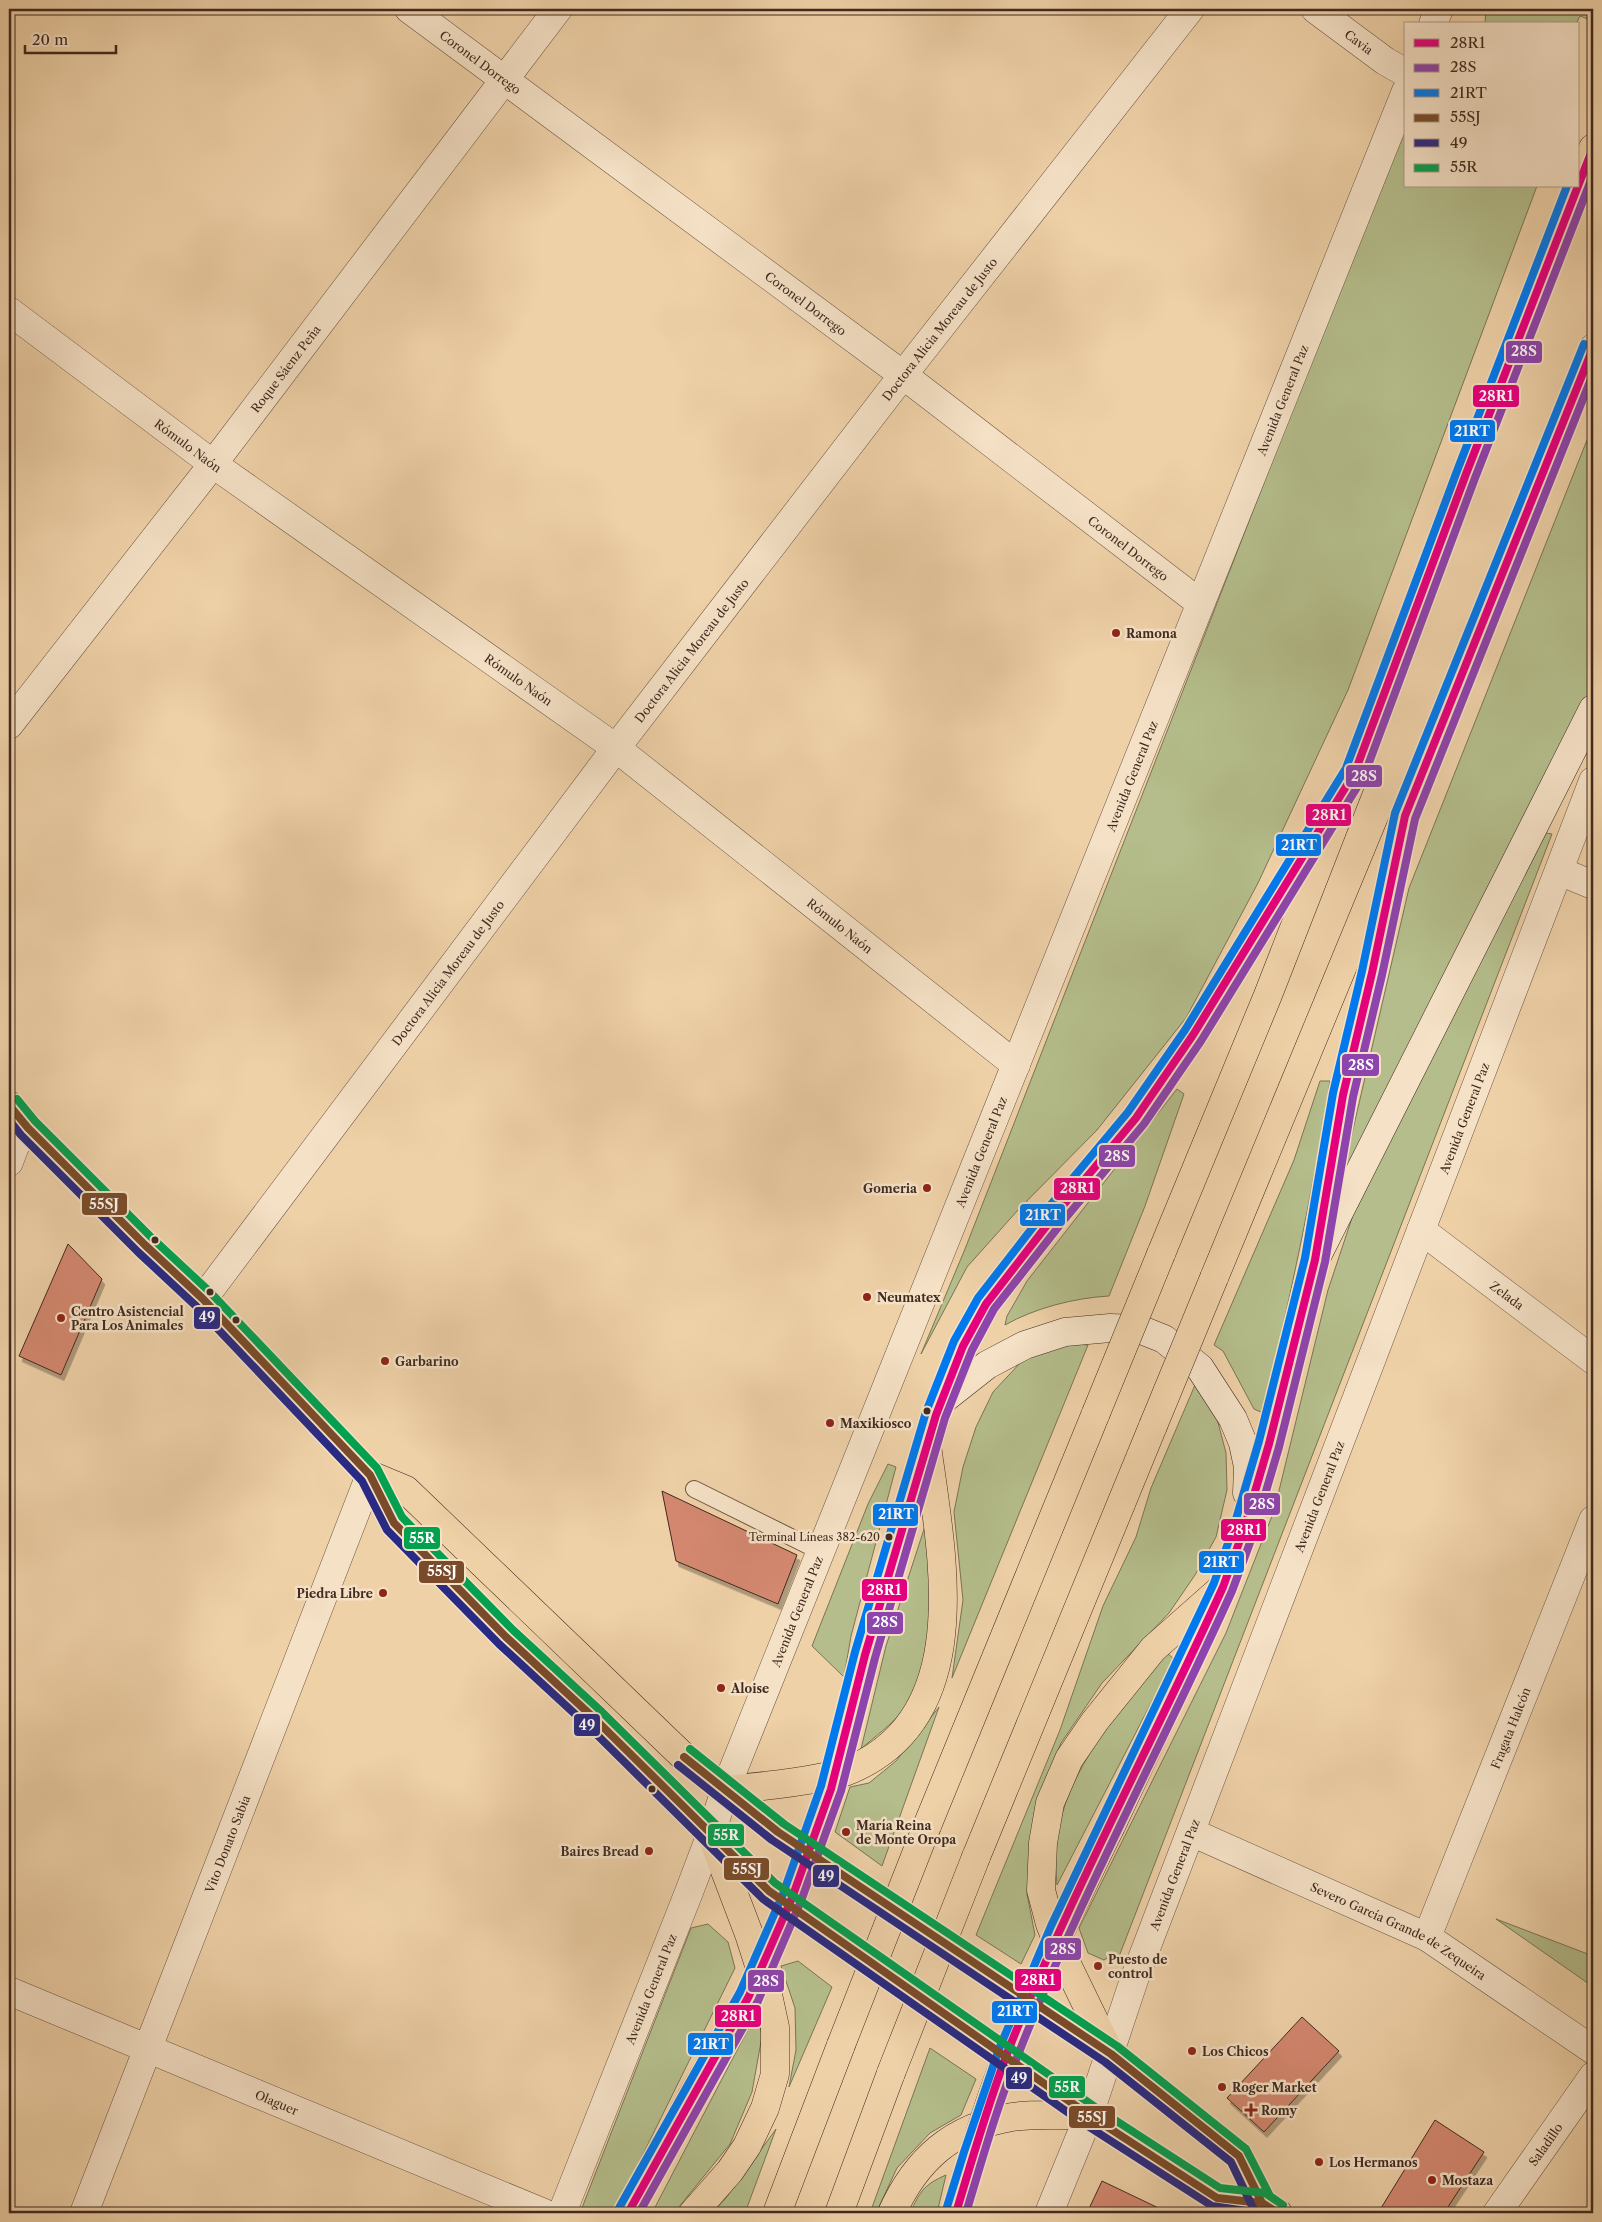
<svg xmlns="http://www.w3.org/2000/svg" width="1602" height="2222" font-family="'Libre Caslon Text',serif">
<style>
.green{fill:#b4bd8b;stroke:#7a7456}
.building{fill:#d48870;stroke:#402a20;filter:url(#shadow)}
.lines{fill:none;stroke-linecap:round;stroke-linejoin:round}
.service-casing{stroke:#6c5442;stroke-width:18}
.minor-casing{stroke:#6c5442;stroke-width:29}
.tertiary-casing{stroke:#6c5442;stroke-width:29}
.secondary-casing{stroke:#402a20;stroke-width:29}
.primary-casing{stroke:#402a20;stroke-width:29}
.trunk-casing{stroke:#402a20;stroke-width:29}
.motorway-casing{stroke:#402a20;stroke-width:29}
.service{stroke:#f5e1c6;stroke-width:16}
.minor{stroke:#f5e1c6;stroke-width:28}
.tertiary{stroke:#f5e1c6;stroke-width:28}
.secondary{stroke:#f5e1c6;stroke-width:28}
.primary{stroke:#efd1a8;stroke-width:28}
.trunk{stroke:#efd1a8;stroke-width:28}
.motorway{stroke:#efd1a8;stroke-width:28}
.secondary-bridge-casing{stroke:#402a20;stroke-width:29;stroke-linecap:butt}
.motorway-bridge-casing{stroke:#402a20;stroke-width:29;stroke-linecap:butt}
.secondary-bridge{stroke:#f5e1c6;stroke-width:28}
.motorway-bridge{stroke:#efd1a8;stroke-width:28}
.bus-1-casing{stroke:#f5e1c6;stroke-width:11}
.bus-2-casing{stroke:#f5e1c6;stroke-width:11}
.bus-3-casing{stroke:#f5e1c6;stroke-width:11}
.bus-4-casing{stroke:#f5e1c6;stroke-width:11}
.bus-5-casing{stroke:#f5e1c6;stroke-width:11}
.bus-6-casing{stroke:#f5e1c6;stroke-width:11}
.bus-1{stroke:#e5007d;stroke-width:8}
.bus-2{stroke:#8e44ad;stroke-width:8}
.bus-3{stroke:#0079ef;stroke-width:8}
.bus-4{stroke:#7a4b2a;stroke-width:8}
.bus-5{stroke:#292a83;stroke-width:8}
.bus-6{stroke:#03a04f;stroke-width:8}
.poi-dot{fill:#8f2418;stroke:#f5e1c6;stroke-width:2}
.bus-dot{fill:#402a20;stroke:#f5e1c6;stroke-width:2}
.labels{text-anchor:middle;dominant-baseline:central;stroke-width:5;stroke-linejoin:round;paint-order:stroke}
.bus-label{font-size:11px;fill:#402a20;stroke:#f5e1c6;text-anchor:end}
.street-label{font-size:12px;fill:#402a20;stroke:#f5e1c6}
.poi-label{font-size:12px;font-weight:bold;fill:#402a20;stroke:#f5e1c6;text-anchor:start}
.line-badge{stroke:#f5e1c6;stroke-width:2}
.badge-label{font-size:14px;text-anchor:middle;font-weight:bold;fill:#fff}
</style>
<defs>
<filter id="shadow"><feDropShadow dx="3" dy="5.5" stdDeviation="0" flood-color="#0004"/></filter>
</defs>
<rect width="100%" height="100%" fill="#efd1a8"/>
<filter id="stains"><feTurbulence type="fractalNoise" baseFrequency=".004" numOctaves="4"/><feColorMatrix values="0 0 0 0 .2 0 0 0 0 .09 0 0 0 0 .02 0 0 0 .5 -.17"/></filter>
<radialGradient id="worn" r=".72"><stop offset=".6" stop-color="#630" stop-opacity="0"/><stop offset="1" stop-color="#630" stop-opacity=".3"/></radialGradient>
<path class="green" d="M1486 9H1593V21L1580 16 1576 24H1485Z
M1406 119V186H1537L1348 690 1258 883 1186 1018 1097 1130 1018 1210 967 1267 921 1354 965 1249Z
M1593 425V688L1341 1181 1409 888Z
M1546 833 1552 834 1118 1959 1112 1955 1104 1960 1088 1953 1079 1928 1226 1633 1274 1511 1328 1290 1353 1215Z
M1320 1081H1330C1313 1193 1289 1302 1263 1413L1254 1409 1223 1351 1214 1345 1294 1160Z
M1177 1089 1184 1094 1145 1206 1109 1296C1074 1298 1035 1308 1005 1325L1007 1316 1027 1281Z
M1064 1343 1088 1345 952 1678 963 1600 954 1512 963 1467 976 1427 993 1392 1022 1361Z
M1195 1385 1216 1415 1226 1453 1227 1490 1216 1537 1195 1575 1169 1613 1102 1683 1061 1743 1042 1787 1030 1849 1027 1894 1035 1935 1021 1964 976 1935 1060 1730 1103 1606 1136 1537 1151 1488Z
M888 1464 896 1467 851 1636 844 1677 812 1646 868 1504Z
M927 1520C931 1583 940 1654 903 1710 893 1724 874 1737 861 1749L886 1646Z
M1167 1653 1174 1659 1057 1885C1056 1872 1054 1856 1056 1843 1066 1767 1120 1711 1167 1653Z
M939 1707 882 1866 835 1832 850 1787 869 1783 896 1761Z
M1496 1919 1593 1956V1984H1589Z
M708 1924 728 1942 735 1968 614 2213H580L691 1928Z
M798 1961 832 1987 789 2087 796 2050 795 2008 781 1966Z
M757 2012 762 2036 752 2092 730 2144 674 2213H652Z
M930 2048 976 2079 961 2115 930 2133 897 2168 876 2213H870Z
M776 2129 745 2213H712L726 2198Z
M946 2175 937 2213H910C920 2192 923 2185 946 2175Z"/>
<path class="building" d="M68 1244 102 1279 61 1375 19 1356Z
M662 1491 797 1555 778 1604 676 1561Z
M1302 2017 1339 2051 1264 2132 1227 2098Z
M1435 2120 1484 2152 1444 2213H1378Z
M1102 2181 1169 2213H1087Z"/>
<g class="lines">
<g class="service-casing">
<path id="service" d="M694 1489 821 1552"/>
</g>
<g class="minor-casing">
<g id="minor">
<path id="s1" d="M409 9 903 375 1200 603"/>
<path id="s2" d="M1315 9 1385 61 1406 73"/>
<path id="s3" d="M9 311 213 464 616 748 1016 1065"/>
<path id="s4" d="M9 725 213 464 558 9"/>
<path d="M1559 871 1593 885"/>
<path d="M9 1162 15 1146 28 1128"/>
<path id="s5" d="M1421 1230 1593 1360"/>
<path id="s6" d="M203 1299 616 748 903 375 1190 9"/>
<path id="s7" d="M1191 1832 1427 1937 1593 2050"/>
<path id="s8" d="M1427 1937 1593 1520"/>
<path id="s9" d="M9 1991 544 2213"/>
<path id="s10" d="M84 2213 370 1475"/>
<path id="s11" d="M1497 2213 1593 2076"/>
</g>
</g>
<g class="tertiary-casing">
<g id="tertiary">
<path d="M1433 24 1439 9"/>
<path id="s12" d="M562 2213 689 1892 711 1834 725 1790 1406 91"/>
<path id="s13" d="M1049 2213 1089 2115 1135 1977 1593 781"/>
</g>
</g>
<g class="secondary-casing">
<path id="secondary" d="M865 1655 940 1402 987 1365 1025 1345 1065 1332 1110 1328 1139 1329 1164 1339 1200 1368 1233 1419 1243 1443 1248 1467 1247 1493
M1111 1826 1223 1587 1244 1529 1269 1444 1315 1260 1593 709
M628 2213 691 2098"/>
</g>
<g class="primary-casing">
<path id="primary" d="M725 1790 778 1832 1111 2054 1239 2156 1262 2203
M711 1834 769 1891 1089 2115 1217 2198 1262 2203 1278 2213
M1110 2053 1062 1954 1050 1924 1041 1890 1043 1843 1050 1803 1069 1759 1095 1721 1153 1649 1223 1587
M892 2213C916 2159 953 2127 1012 2117 1036 2113 1064 2116 1089 2115"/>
</g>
<g class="trunk-casing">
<path id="trunk" d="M9 1105 28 1128 145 1245 203 1299 370 1475 394 1523 506 1637 595 1719 711 1834 749 1934 767 1990 775 2027V2074L765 2108 747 2146 730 2171 693 2213
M370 1475 406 1490 685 1758 725 1790C757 1787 788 1784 819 1778 827 1776 837 1775 845 1772 978 1720 942 1556 927 1446"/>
</g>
<g class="motorway-casing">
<path id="motorway" d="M1161 1254 1268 995 1355 772 1466 474 1593 148
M1315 1260 1343 1095 1372 973 1391 881
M1214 1278 1405 816 1593 348
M940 1402 963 1346 986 1304 1055 1215 1136 1118 1193 1035 1318 833
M927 1826 1096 1413
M976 1857 1153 1426
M777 2213 841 2045
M839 2213 891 2073"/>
</g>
<use href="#service" class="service"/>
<use href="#minor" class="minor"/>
<use href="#tertiary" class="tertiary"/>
<use href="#secondary" class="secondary"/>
<use href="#primary" class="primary"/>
<use href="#trunk" class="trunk"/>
<use href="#motorway" class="motorway"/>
<g class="secondary-bridge-casing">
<path id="secondary-bridge" d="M691 2098 749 1996 792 1898 831 1789 865 1655
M956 2213C972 2159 988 2103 1009 2051 1039 1974 1075 1900 1111 1826"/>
</g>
<g class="motorway-bridge-casing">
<path id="motorway-bridge" d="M1096 1413 1161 1254
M1153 1426 1214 1278
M841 2045 927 1826
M891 2073 976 1857"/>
</g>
<use href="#secondary-bridge" class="secondary-bridge"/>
<use href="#motorway-bridge" class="motorway-bridge"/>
<g class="bus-1-casing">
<path id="bus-1" d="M1578 186 1593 148
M628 2213 749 1996 792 1898 831 1789 865 1655 936 1415 963 1346 986 1304 1055 1215 1136 1118 1193 1035 1355 772 1466 474 1578 186
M956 2213C972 2159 988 2104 1008 2051 1071 1893 1153 1742 1223 1587L1244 1529 1269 1444 1315 1260 1343 1095 1372 973 1405 816 1593 348"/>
</g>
<g class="bus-2-casing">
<path id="bus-2" d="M639 2213 758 2001 801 1901 841 1791 875 1658 945 1418 972 1350 994 1309 1063 1221 1144 1124 1201 1041 1364 776 1475 478 1593 175
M966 2213C982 2160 997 2106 1018 2055 1080 1896 1162 1746 1232 1591L1254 1532 1279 1447 1325 1262 1353 1097 1382 975 1415 819 1593 374"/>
</g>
<g class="bus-3-casing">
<path id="bus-3" d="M619 2208 740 1992 783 1894 821 1786 855 1652 926 1412 954 1341 978 1298 1047 1209 1128 1112 1185 1030 1346 768 1457 471 1567 186
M946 2210 964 2152 999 2049 1051 1926 1214 1583 1234 1526 1259 1441 1305 1258 1333 1093 1362 971 1395 813 1584 344"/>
</g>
<g class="bus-4-casing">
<path id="bus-4" d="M9 1105 28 1128 145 1245 203 1299 370 1475 394 1523 506 1637 595 1719 769 1891 1089 2115 1217 2198 1262 2203 1278 2213
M684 1757 778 1832 1111 2054 1239 2156 1262 2203 1278 2213"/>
</g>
<g class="bus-5-casing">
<path id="bus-5" d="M9 1120 21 1135 138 1252 196 1306 362 1481 387 1530 499 1644 588 1726 763 1899 1083 2123 1212 2206 1260 2213
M678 1765 772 1840 1105 2062 1231 2162 1253 2208 1260 2213"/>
</g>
<g class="bus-6-casing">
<path id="bus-6" d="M17 1099 35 1121 152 1238 210 1292 377 1468 402 1517 513 1630 602 1712 775 1883 1095 2107 1220 2188 1265 2193 1283 2205
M690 1749 784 1824 1117 2046 1246 2149 1270 2196 1283 2205"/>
</g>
<use href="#bus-1" class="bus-1"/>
<use href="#bus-2" class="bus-2"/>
<use href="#bus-3" class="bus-3"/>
<use href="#bus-4" class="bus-4"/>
<use href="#bus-5" class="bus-5"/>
<use href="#bus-6" class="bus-6"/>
</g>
<g class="poi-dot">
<circle cx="1116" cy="633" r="5"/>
<circle cx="927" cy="1188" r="5"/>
<circle cx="867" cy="1297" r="5"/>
<circle cx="61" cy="1318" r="5"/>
<circle cx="385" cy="1361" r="5"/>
<circle cx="830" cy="1423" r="5"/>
<circle cx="383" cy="1593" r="5"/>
<circle cx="721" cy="1688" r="5"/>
<circle cx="846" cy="1832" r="5"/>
<circle cx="649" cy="1851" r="5"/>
<circle cx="1098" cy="1966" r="5"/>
<circle cx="1192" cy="2051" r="5"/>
<circle cx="1222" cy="2087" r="5"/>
<path d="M1248.5 2102.5h5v5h5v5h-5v5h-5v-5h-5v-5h5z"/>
<circle cx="1319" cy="2162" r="5"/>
<circle cx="1432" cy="2180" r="5"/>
</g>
<g class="bus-dot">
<circle cx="155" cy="1240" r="4.5"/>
<circle cx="210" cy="1292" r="4.5"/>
<circle cx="236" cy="1320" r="4.5"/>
<circle cx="927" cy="1411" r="4.5"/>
<circle cx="889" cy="1537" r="4.5"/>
<circle cx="652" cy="1789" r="4.5"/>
</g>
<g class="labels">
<g class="bus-label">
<text x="880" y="1537">Terminal Líneas 382-620</text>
</g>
<g class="street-label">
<text stroke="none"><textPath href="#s2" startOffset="55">Cavia</textPath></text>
<text stroke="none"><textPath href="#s1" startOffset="89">Coronel Dorrego</textPath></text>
<text stroke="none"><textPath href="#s1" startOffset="494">Coronel Dorrego</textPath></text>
<text stroke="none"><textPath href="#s6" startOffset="1218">Doctora Alicia Moreau de Justo</textPath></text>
<text stroke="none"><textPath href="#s4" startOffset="451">Roque Sáenz Peña</textPath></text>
<text stroke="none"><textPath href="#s12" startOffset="1951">Avenida General Paz</textPath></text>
<text stroke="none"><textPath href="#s3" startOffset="224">Rómulo Naón</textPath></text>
<text stroke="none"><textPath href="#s1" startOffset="899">Coronel Dorrego</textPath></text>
<text stroke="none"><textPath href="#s6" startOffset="812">Doctora Alicia Moreau de Justo</textPath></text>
<text stroke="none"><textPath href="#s3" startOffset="629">Rómulo Naón</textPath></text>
<text stroke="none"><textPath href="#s12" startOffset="1546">Avenida General Paz</textPath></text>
<text stroke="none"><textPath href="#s3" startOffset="1034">Rómulo Naón</textPath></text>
<text stroke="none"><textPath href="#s6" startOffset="408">Doctora Alicia Moreau de Justo</textPath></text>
<text stroke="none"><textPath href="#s13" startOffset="1171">Avenida General Paz</textPath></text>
<text stroke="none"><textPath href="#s12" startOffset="1141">Avenida General Paz</textPath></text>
<text stroke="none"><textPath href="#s5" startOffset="108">Zelada</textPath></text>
<text stroke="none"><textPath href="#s13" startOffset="766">Avenida General Paz</textPath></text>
<text stroke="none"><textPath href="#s12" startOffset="646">Avenida General Paz</textPath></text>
<text stroke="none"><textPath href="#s8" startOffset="225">Fragata Halcón</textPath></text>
<text stroke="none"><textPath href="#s10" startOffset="396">Vito Donato Sabia</textPath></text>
<text stroke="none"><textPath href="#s13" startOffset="361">Avenida General Paz</textPath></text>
<text stroke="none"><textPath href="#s7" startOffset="230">Severo García Grande de Zequeira</textPath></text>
<text stroke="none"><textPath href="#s12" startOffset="241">Avenida General Paz</textPath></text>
<text stroke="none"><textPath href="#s9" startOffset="290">Olaguer</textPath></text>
<text stroke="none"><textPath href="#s11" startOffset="84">Saladillo</textPath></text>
</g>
<g class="poi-label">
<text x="1126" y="633">Ramona</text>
<text x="917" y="1188" text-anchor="end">Gomeria</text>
<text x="877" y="1297">Neumatex</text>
<text x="71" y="1311">Centro Asistencial<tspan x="71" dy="14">Para Los Animales</tspan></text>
<text x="395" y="1361">Garbarino</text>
<text x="840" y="1423">Maxikiosco</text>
<text x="373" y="1593" text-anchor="end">Piedra Libre</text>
<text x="731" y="1688">Aloise</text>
<text x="856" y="1825">María Reina<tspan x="856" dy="14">de Monte Oropa</tspan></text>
<text x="639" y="1851" text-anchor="end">Baires Bread</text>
<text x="1108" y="1959">Puesto de<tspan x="1108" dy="14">control</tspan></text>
<text x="1202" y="2051">Los Chicos</text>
<text x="1232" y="2087">Roger Market</text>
<text x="1261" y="2110">Romy</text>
<text x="1329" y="2162">Los Hermanos</text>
<text x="1442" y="2180">Mostaza</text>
</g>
</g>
<g class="line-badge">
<rect x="1505" y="340" width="38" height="24" rx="5" fill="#8e44ad"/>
<rect x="1472" y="384" width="48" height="24" rx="5" fill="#e5007d"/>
<rect x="1449" y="419" width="47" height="24" rx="5" fill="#0079ef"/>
<rect x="1345" y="764" width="38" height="24" rx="5" fill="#8e44ad"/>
<rect x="1305" y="803" width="47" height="24" rx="5" fill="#e5007d"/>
<rect x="1275" y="833" width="47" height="24" rx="5" fill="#0079ef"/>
<rect x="1341" y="1053" width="39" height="24" rx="5" fill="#8e44ad"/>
<rect x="1098" y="1144" width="38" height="24" rx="5" fill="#8e44ad"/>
<rect x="1053" y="1177" width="48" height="24" rx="5" fill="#e5007d"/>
<rect x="81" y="1192" width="47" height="24" rx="5" fill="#7a4b2a"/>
<rect x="1019" y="1203" width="47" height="24" rx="5" fill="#0079ef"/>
<rect x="193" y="1306" width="28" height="24" rx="5" fill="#292a83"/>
<rect x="1243" y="1492" width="38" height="24" rx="5" fill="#8e44ad"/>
<rect x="872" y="1503" width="47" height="24" rx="5" fill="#0079ef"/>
<rect x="1220" y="1518" width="47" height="24" rx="5" fill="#e5007d"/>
<rect x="403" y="1526" width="38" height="24" rx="5" fill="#03a04f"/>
<rect x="1198" y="1550" width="47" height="24" rx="5" fill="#0079ef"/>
<rect x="418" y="1560" width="47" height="24" rx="5" fill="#7a4b2a"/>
<rect x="861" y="1578" width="47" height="24" rx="5" fill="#e5007d"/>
<rect x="866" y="1611" width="38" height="24" rx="5" fill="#8e44ad"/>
<rect x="573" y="1713" width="28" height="24" rx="5" fill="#292a83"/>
<rect x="707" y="1823" width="38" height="24" rx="5" fill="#03a04f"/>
<rect x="723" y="1857" width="47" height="24" rx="5" fill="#7a4b2a"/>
<rect x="812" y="1864" width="28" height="24" rx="5" fill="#292a83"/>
<rect x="1044" y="1937" width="38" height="24" rx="5" fill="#8e44ad"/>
<rect x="1014" y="1968" width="48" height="24" rx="5" fill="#e5007d"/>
<rect x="747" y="1969" width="38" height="24" rx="5" fill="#8e44ad"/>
<rect x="991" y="2000" width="47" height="24" rx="5" fill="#0079ef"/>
<rect x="714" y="2004" width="48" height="24" rx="5" fill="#e5007d"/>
<rect x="687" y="2032" width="47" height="24" rx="5" fill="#0079ef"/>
<rect x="1005" y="2066" width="28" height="24" rx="5" fill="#292a83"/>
<rect x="1048" y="2075" width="38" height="24" rx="5" fill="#03a04f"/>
<rect x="1068" y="2105" width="48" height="24" rx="5" fill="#7a4b2a"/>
</g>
<g class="badge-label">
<text x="1524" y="356">28S</text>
<text x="1496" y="401">28R1</text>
<text x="1472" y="436">21RT</text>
<text x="1364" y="781">28S</text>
<text x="1329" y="820">28R1</text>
<text x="1299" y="850">21RT</text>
<text x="1361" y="1070">28S</text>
<text x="1117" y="1161">28S</text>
<text x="1077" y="1193">28R1</text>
<text x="104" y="1209">55SJ</text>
<text x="1043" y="1220">21RT</text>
<text x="207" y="1322">49</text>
<text x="1262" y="1509">28S</text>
<text x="896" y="1519">21RT</text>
<text x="1244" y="1535">28R1</text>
<text x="422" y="1543">55R</text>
<text x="1221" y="1567">21RT</text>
<text x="442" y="1576">55SJ</text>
<text x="884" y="1595">28R1</text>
<text x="885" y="1627">28S</text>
<text x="587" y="1730">49</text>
<text x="726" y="1840">55R</text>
<text x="747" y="1874">55SJ</text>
<text x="826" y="1881">49</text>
<text x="1063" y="1954">28S</text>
<text x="1038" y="1985">28R1</text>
<text x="766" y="1986">28S</text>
<text x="1015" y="2016">21RT</text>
<text x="738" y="2021">28R1</text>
<text x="711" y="2049">21RT</text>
<text x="1019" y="2083">49</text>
<text x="1067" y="2092">55R</text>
<text x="1092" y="2122">55SJ</text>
</g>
<rect width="1602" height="2222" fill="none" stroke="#efd1a8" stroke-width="30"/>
<rect x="10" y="10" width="1582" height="2202" fill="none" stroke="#402a20" stroke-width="2.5"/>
<rect x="15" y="15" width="1572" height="2192" fill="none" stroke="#402a20"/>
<rect x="1404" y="22" width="175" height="165" fill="#f5e1c6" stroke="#ad9884"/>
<rect x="1414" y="39" width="25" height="8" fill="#e5007d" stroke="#ad9884"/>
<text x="1450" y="48" font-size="15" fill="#402a20">28R1</text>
<rect x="1414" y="64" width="25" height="8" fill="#8e44ad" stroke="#ad9884"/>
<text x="1450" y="72" font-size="15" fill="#402a20">28S</text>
<rect x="1414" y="89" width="25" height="8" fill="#0079ef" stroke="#ad9884"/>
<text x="1450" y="98" font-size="15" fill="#402a20">21RT</text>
<rect x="1414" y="114" width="25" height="8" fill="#7a4b2a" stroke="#ad9884"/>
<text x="1450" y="122" font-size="15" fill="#402a20">55SJ</text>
<rect x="1414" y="139" width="25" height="8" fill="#292a83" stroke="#ad9884"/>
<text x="1450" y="148" font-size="15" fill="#402a20">49</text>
<rect x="1414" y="164" width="25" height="8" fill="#03a04f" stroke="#ad9884"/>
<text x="1450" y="172" font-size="15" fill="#402a20">55R</text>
<path d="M25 45v8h91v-8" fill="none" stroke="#402a20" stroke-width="2.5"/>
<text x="32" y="45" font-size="15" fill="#402a20" stroke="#f5e1c6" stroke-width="4" paint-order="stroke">20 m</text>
<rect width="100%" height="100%" filter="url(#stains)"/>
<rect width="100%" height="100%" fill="url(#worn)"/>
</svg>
